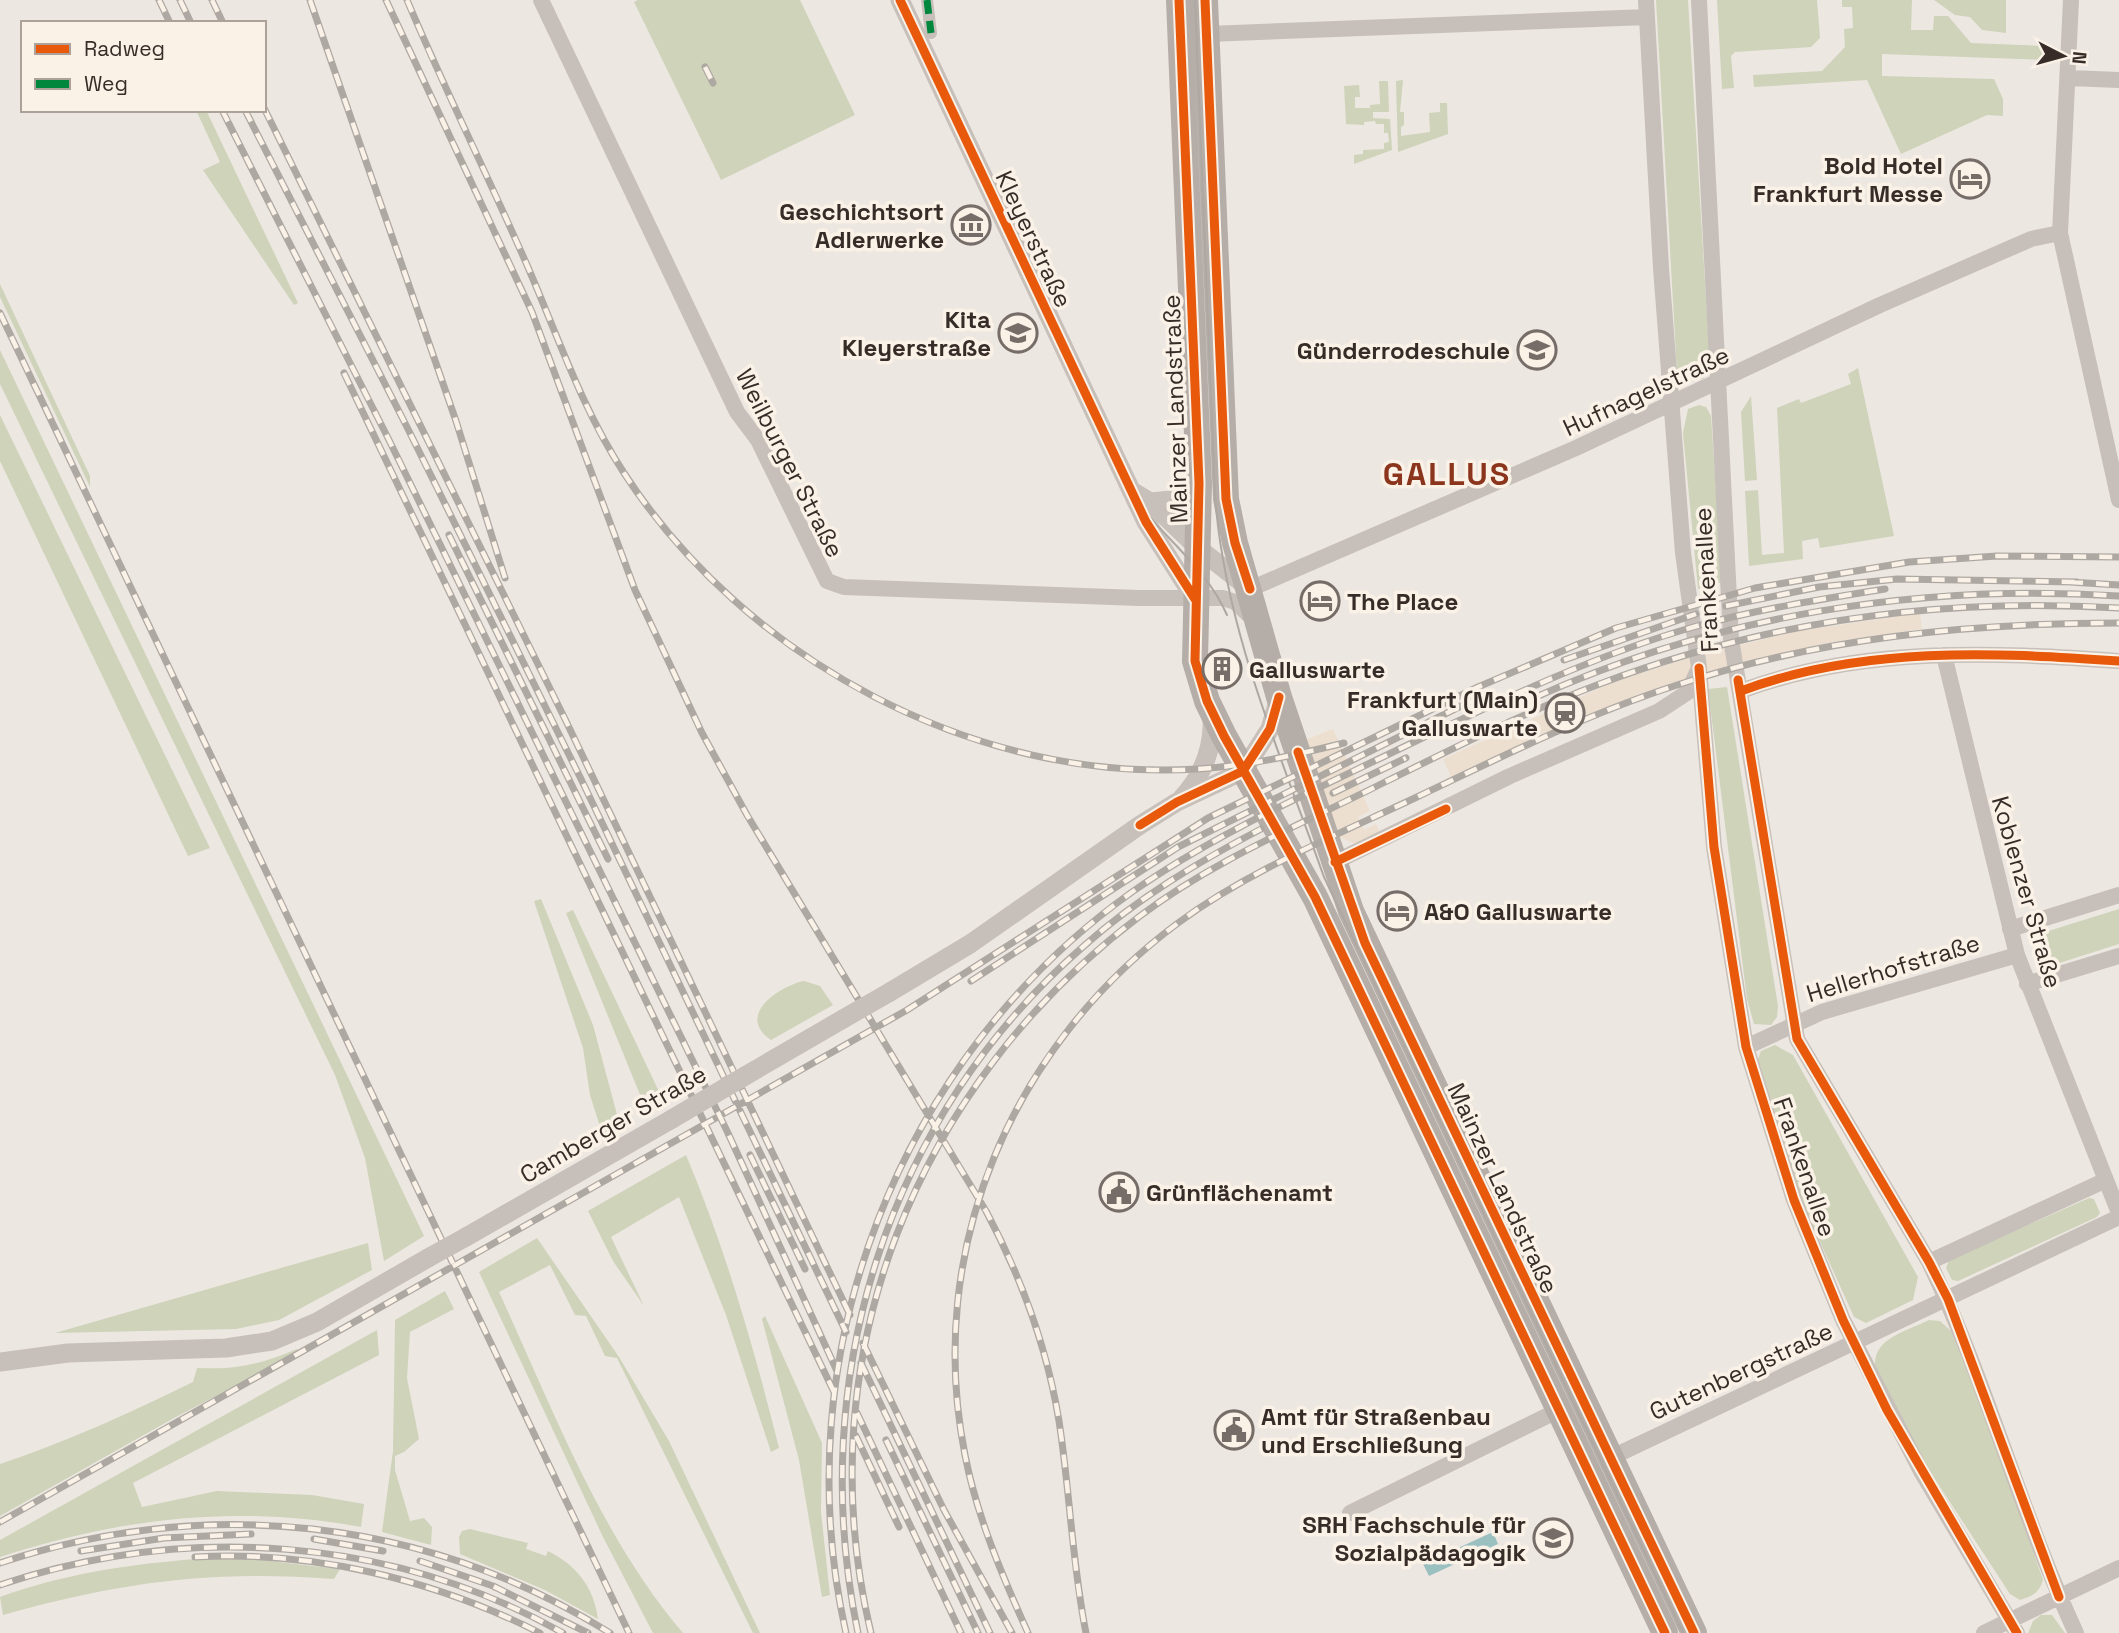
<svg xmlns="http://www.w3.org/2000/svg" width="2119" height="1633" font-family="'Space Grotesk',sans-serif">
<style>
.green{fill:#ced3ba}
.plaza{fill:#ecdfcf}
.water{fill:#9bc0c0}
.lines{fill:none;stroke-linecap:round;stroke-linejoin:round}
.pedestrian{stroke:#c7bfb9;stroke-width:12}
.minor{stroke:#c7bfb9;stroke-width:16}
.tertiary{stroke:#c7bfb9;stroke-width:19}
.primary{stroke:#b5ada8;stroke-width:26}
.tram{stroke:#aea8a3;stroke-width:2}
.rail-casing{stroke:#aea8a3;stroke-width:7}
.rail{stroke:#faf1e7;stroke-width:4.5;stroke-dasharray:13;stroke-linecap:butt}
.tertiary-bridge{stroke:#c7bfb9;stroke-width:19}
.quiet{stroke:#00873e;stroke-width:7;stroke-dasharray:14 7;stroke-linecap:butt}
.cycleway-casing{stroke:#faf1e7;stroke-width:13}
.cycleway{stroke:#e8590c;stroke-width:9}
.labels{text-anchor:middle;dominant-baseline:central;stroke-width:7;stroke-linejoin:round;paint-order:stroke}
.poi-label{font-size:24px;font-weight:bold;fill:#372c27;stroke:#faf1e7;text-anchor:end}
.street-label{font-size:24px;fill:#372c27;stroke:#faf1e7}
.district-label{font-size:32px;font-weight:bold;letter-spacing:2px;fill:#8b351c;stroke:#faf1e7}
</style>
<rect width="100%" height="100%" fill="#ede7e1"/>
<path class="green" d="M638 0H800L855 115 721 180 634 2Z
M1656 0H1688L1708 333 1716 364 1703 379 1689 381 1677 373Z
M1717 0H1817L1820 38 1811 47 1735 52 1731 56 1734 88 1722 89Z
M1842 0H1912L1911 30H1933L1934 16H1948L1971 43 2047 46 2046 60 1882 54V76L1994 79 2003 99V116L1987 115 1901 154 1867 80 1754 87 1753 75 1822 71 1845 47 1844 29 1853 28 1852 7H1842Z
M1934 0H2006V33L1982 30 1970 17 1955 15Z
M1403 80 1400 112H1404V125L1401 127V136L1430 132 1429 113 1440 112V103H1447L1448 134 1398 152 1396 81Z
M1379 81H1388L1389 112H1373V118L1390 119 1392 150 1354 164V155L1363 154V150L1384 149V143L1389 142 1388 133H1384V124H1376L1375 121 1364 122V125L1346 124 1344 86 1359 85 1360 97H1355V108H1370V105L1380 104Z
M196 110H206L298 303 294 305 203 170 220 162Z
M0 284 90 476V487L0 297Z
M0 350 424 1236 384 1261 365 1158 335 1075 0 384Z
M1858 368 1894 536 1820 548 1818 538 1802 541 1803 559 1749 566 1745 491 1758 490 1762 555 1784 553 1777 408 1799 399 1801 403 1851 384 1848 374Z
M1751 396 1757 480 1745 481 1741 412Z
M1699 405 1706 407 1711 416 1722 582 1698 589 1683 433 1688 409Z
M0 415 210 848 188 856 0 461Z
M1727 687 1778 1006 1777 1017 1771 1025 1754 1024 1747 999 1708 689Z
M541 899 593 1025 619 1122 618 1127 603 1136 590 1095 583 1048 534 901Z
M2119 909V944L2053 965 2042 933Z
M573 910 663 1100 649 1108 645 1107 566 913Z
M804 981 820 986 833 1005 771 1040C735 1016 779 986 804 981Z
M1775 1045 1793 1055 1918 1277 1913 1300 1866 1323 1854 1317 1801 1200 1757 1062 1761 1051Z
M686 1155C726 1250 754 1348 779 1448L771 1452 726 1315 679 1197 611 1237 644 1306 613 1261 588 1211Z
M2089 1198 2094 1199 2100 1213 2097 1217 1958 1281 1952 1280 1946 1268 1949 1260Z
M537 1238 619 1357 669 1441 760 1633H753L617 1358 605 1356 586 1316 575 1315 550 1265 499 1292C552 1407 600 1536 683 1633H653L603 1537 479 1272Z
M368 1243 372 1270 279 1320 236 1329 55 1333Z
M445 1291 454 1309 410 1332 407 1378 419 1439 404 1452 395 1456V1470L410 1521 424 1518 432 1527 431 1545 382 1532 393 1451 395 1320Z
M765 1316 822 1443 821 1512 830 1595 822 1597 799 1460 762 1319Z
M1929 1320 1940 1321 1951 1331 1997 1447 2043 1580C2039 1593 2033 1596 2020 1600L2010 1594 1929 1470 1875 1365C1874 1338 1907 1331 1929 1320Z
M377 1330 379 1355 133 1483 142 1507 217 1491 312 1495 364 1504 361 1527C234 1504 122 1518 0 1557V1540Z
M297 1349 300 1352 174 1418 0 1516V1464C66 1442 130 1413 193 1382L197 1368C234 1370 263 1364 297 1349Z
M470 1529 528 1543 526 1549 546 1556 548 1551C576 1565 594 1587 598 1619L545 1590 460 1554 459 1537 462 1531Z
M196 1559H251L340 1569 334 1579C209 1570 123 1582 3 1615L0 1597C63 1574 130 1564 196 1559Z
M2041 1615H2052L2065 1633H2028L2033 1621Z"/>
<path class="plaza" d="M1920 613 1922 629 1833 642 1671 683 1612 705 1451 777 1443 759 1609 684 1680 660 1792 632Z
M1333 729 1370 811 1358 817 1364 830 1376 824 1380 833 1362 842 1353 843 1337 836 1300 742Z"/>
<path class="water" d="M1493 1532 1498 1544 1429 1576 1423 1564Z"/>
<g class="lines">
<path class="pedestrian" d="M927 0 931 33"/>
<path class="minor" d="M541 0 737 412 758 440 827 581 844 587 1139 598H1223L1235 602 1252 618
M1646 0 1661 268 1683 553 1699 668 1714 847 1746 1047 1794 1200 1843 1320 1922 1473 2017 1633
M1699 0 1731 639 1797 1039 1929 1262C1987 1382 2020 1512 2076 1633
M2071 0 2060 233 2119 500
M1207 34 1647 17
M2069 78 2119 80
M1250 589 1576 448 1880 305 2031 239 2060 233
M1944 655 2017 955 2119 1213
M1741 691C1861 646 1993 652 2119 661
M1335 862 1510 776 1659 711 1688 692 1698 670
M2010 929 2119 895
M2027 984 2119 956
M1746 1047 1822 1012 2017 955
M1929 1262 2106 1180
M1610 1458 2119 1217
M1350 1513 1559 1410
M1984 1633 2119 1568"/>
<path class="tertiary" d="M900 0 1146 522 1195 599
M1135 493 1150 502 1198 548 1250 589
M1150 502 1183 499 1199 483
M1182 798C1204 774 1214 746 1212 714
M890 992 970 944 1140 825 1177 802 1243 771 1270 729 1279 698
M745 1076 843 1019
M466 1237 672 1119
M0 1362 68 1353 226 1348 272 1341 317 1322 428 1258"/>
<path class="primary" d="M1179 0 1199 483 1195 661 1207 701 1224 736 1315 897 1665 1633
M1205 0 1226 499 1235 543 1279 697 1351 911 1694 1633"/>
<path class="tram" d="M894 0 1124 483C1154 532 1204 562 1227 615
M1195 0 1215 495C1224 627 1280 753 1324 877L1683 1633"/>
<g class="rail-casing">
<path id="rail" d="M159 0 170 23
M180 0 191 23
M212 0 223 23
M310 0 456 421 505 578
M386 0 532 312 635 590 702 733 747 815 986 1211C1021 1277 1047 1347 1059 1421 1070 1492 1072 1563 1086 1633
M407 0C445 90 488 176 527 265 557 334 582 409 624 473 745 659 975 783 1198 769 1248 766 1295 755 1344 743
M705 67 713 83
M264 108 565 719 850 1315
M222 110 388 438 727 1131 837 1371
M245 110 408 429 581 779 846 1332
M0 313 629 1633
M344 373 834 1392
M449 535 608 859
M2070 582 2119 585
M1726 606 1819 587 1897 579 2077 582
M1564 660 1696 614
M1536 697C1719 615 1919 583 2119 596
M1333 793 1406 758
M971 981 1178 847 1471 701
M750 1155 805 1269
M863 1343 944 1510 1012 1633
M861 1363 990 1633
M857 1413 961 1633
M856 1436 899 1527
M886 1440 978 1633
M0 1522 907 1010 1208 818 1478 687 1616 628 1755 588 1909 562 1997 556 2119 557
M314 1539 383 1551
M81 1551 164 1538 251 1534
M195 1557C313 1550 435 1580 540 1633
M420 1561 493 1586 588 1633
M0 1563C206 1495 424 1517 610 1633
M0 1585C185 1523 391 1536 563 1633
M846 1633C783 1353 899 1058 1132 892 1212 836 1302 796 1389 754 1489 706 1590 656 1697 626 1759 609 1822 599 1885 589
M858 1633C805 1379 887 1116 1085 945 1138 898 1198 862 1261 829
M871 1633C805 1357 916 1085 1140 916 1214 860 1302 824 1385 782 1454 748 1525 712 1597 685 1765 621 1940 597 2119 608
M1028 1633C1002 1575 977 1517 965 1455 924 1249 1012 1046 1178 923 1250 870 1337 835 1417 797 1501 757 1585 715 1674 686 1818 638 1968 623 2119 623"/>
</g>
<use href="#rail" class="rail"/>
<path class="tertiary-bridge" d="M843 1019 890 992
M672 1119 745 1076
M428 1258 466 1237"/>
<path class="quiet" d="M927 0 931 33"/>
<g class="cycleway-casing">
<path id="cycleway" d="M900 0 1146 522 1195 599
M1179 0 1199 483 1195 661 1207 701 1224 736 1315 897 1665 1633
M1205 0 1226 499 1235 543 1250 589
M1699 668 1714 847 1746 1047 1794 1200 1843 1320 1887 1410 2017 1633
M1738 680 1797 1039 1929 1262 1948 1299 2059 1597
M1741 691C1861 646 1993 652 2119 661
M1298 752 1365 943 1694 1633
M1140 825 1177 802 1243 771 1270 729 1279 697
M1335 862 1446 809"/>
</g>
<use href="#cycleway" class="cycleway"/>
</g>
<defs>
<g id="hotel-ring" transform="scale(2.0125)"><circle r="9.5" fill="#faf1e7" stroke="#776d68" stroke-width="1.5"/><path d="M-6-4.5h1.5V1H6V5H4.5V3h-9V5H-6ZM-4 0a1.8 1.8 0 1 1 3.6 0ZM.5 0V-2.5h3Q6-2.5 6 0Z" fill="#776d68"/></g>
<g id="museum-ring" transform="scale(2.0125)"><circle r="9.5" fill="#faf1e7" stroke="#776d68" stroke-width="1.5"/><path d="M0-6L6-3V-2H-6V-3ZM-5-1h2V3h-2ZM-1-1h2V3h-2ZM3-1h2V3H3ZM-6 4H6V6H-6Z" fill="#776d68"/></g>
<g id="school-ring" transform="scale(2.0125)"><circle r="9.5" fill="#faf1e7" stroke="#776d68" stroke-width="1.5"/><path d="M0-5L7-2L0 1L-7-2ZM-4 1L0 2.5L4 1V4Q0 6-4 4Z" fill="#776d68"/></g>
<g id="building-ring" transform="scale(2.0125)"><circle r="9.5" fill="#faf1e7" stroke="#776d68" stroke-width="1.5"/><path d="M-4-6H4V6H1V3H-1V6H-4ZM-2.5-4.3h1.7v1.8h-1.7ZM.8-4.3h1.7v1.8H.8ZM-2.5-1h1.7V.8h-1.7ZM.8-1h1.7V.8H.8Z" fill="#776d68"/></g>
<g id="station-ring" transform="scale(2.0125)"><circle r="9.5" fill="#faf1e7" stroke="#776d68" stroke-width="1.5"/><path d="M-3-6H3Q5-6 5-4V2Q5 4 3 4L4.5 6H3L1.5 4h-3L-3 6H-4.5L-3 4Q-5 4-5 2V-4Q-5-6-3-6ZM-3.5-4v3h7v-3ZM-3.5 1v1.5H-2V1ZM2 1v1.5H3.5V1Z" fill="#776d68"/></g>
<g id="civic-ring" transform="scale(2.0125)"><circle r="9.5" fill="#faf1e7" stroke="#776d68" stroke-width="1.5"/><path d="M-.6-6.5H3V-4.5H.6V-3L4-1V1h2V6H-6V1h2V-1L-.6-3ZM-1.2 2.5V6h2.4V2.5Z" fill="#776d68"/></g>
</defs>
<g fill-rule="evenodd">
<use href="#hotel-ring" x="1970" y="179"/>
<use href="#museum-ring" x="971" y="225"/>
<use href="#school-ring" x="1018" y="333"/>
<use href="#school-ring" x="1537" y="350"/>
<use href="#hotel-ring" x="1320" y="601"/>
<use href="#building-ring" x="1222" y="669"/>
<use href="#station-ring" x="1565" y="713"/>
<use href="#hotel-ring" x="1397" y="911"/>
<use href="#civic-ring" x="1119" y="1192"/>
<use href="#civic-ring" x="1234" y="1430"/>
<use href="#school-ring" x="1553" y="1538"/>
</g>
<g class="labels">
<g class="poi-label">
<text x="1943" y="165">Bold Hotel<tspan x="1943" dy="28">Frankfurt Messe</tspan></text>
<text x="944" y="211">Geschichtsort<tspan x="944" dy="28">Adlerwerke</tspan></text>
<text x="991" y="319">Kita<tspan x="991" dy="28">Kleyerstraße</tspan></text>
<text x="1510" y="350">Günderrodeschule</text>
<text x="1347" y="601" text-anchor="start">The Place</text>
<text x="1249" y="669" text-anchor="start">Galluswarte</text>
<text x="1538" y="699">Frankfurt (Main)<tspan x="1538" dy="28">Galluswarte</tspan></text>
<text x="1424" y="911" text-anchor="start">A&amp;O Galluswarte</text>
<text x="1146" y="1192" text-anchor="start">Grünflächenamt</text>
<text x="1261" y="1416" text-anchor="start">Amt für Straßenbau<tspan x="1261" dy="28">und Erschließung</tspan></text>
<text x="1526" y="1524">SRH Fachschule für<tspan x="1526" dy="28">Sozialpädagogik</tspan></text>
</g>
<g class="street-label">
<text transform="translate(1034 239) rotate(65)">Kleyerstraße</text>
<text transform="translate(1646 391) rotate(-25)">Hufnagelstraße</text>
<text transform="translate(1175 409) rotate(-92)">Mainzer Landstraße</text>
<text transform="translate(790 463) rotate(63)">Weilburger Straße</text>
<text transform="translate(1706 580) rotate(-93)">Frankenallee</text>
<text transform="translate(2027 892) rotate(74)">Koblenzer Straße</text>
<text transform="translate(1893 968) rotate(-17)">Hellerhofstraße</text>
<text transform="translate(613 1124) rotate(-30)">Camberger Straße</text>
<text transform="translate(1805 1167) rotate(71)">Frankenallee</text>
<text transform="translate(1503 1188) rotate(65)">Mainzer Landstraße</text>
<text transform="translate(1741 1371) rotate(-25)">Gutenbergstraße</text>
</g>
<g class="district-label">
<text x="1447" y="474">GALLUS</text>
</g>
</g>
<rect x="21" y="21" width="245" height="91" fill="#faf1e7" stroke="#aca29a" stroke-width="2"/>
<rect x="35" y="44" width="35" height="10" fill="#e8590c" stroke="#aca29a" stroke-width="2"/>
<text x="84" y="56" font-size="21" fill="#372c27">Radweg</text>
<rect x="35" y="79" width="35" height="10" fill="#00873e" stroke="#aca29a" stroke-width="2"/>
<text x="84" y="91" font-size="21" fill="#372c27">Weg</text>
<g transform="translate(2063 56) rotate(96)" stroke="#faf1e7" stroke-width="5" paint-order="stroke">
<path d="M0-5L12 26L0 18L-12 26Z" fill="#372c27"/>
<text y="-10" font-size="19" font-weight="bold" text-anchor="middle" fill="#372c27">N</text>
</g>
</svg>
